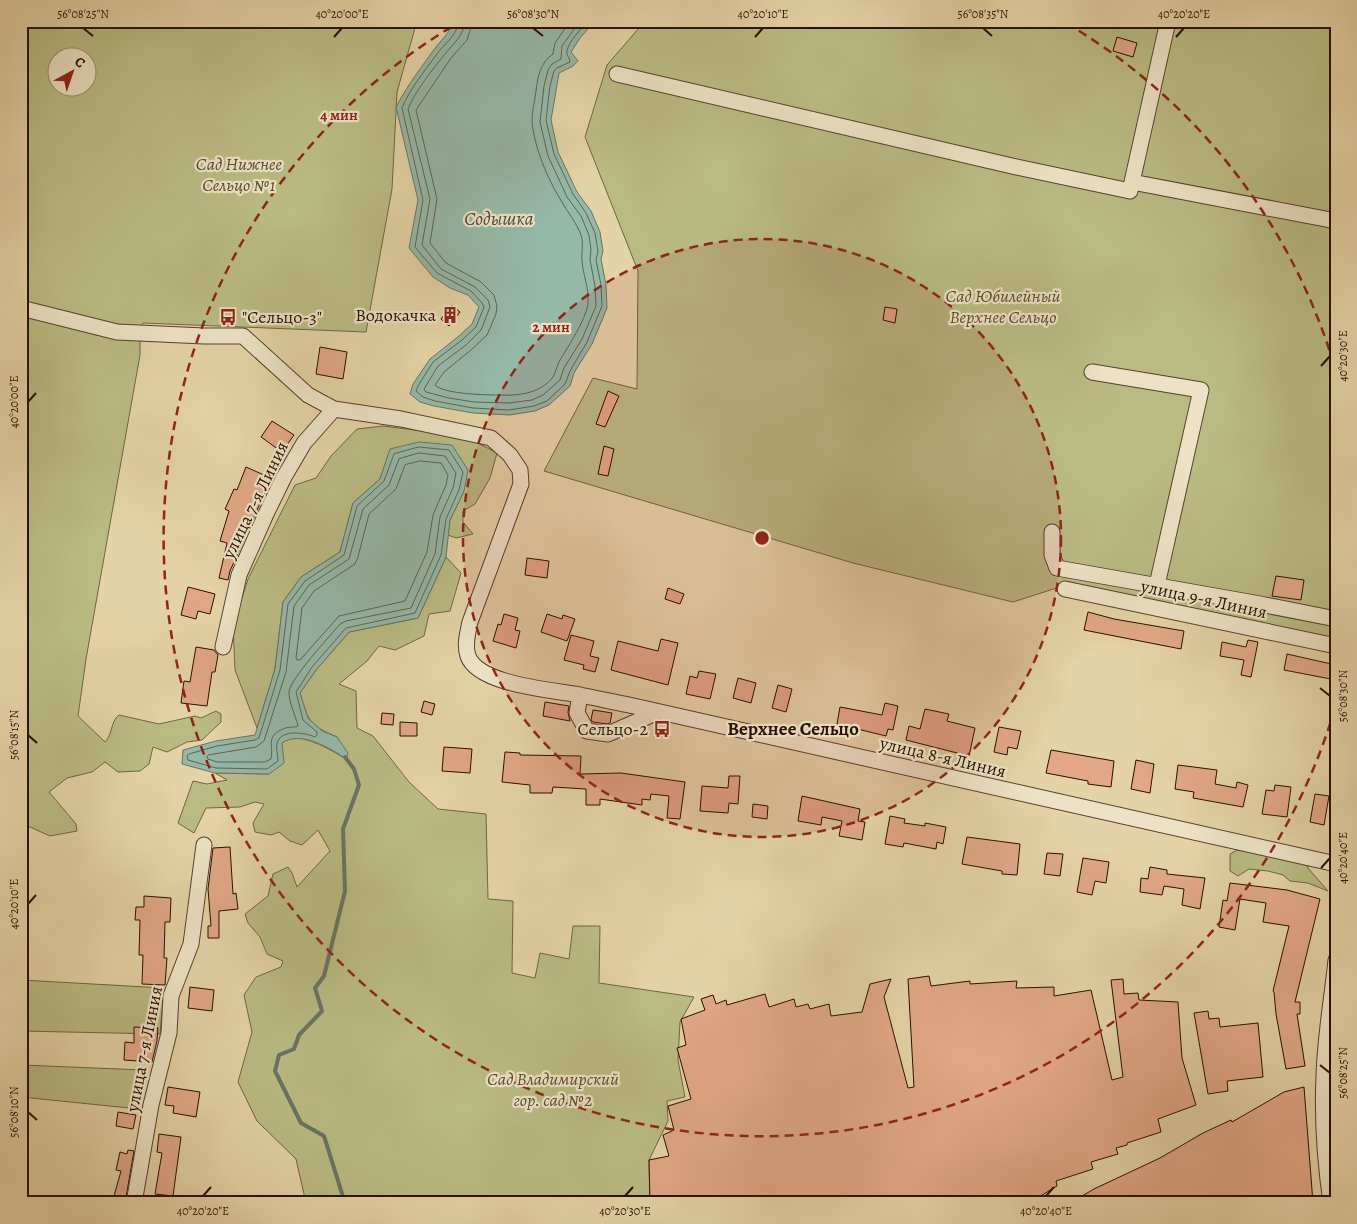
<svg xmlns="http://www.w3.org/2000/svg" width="1357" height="1224" font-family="Alegreya,serif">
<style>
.green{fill:#babb83;stroke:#716442;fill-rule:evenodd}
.water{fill:#95b8a7;stroke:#697464}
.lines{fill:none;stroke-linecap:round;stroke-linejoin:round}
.shore{stroke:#5e6354;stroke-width:1}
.stream{stroke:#697464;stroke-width:4}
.building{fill:#e1a786;stroke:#280e00}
.minor-casing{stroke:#573f2a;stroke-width:17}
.minor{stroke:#ede2c5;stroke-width:15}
.ticks{fill:none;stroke:#280e00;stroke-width:2}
.ring{fill:none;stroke:#8f2418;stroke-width:2.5;stroke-dasharray:9 6}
.labels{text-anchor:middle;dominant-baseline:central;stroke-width:4.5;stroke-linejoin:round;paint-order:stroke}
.park-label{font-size:18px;font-style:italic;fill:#5b4b2e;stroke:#ede2c5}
.poi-label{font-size:18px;fill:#280e00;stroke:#ede2c5;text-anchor:end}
.street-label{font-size:18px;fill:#280e00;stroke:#ede2c5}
.water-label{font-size:19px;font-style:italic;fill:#4e4a3a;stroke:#ede2c5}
.neighbourhood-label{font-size:19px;font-weight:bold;fill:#280e00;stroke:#ede2c5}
.centre{fill:#8f2418;stroke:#ede2c5;stroke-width:2.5}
.ring-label{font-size:15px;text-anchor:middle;font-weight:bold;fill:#8f2418;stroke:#ede2c5;stroke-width:4.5;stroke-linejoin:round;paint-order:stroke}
.neatline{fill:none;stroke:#280e00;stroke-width:2}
.ticks-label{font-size:12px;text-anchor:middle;fill:#280e00}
</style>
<rect width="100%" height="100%" fill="#e4d3a6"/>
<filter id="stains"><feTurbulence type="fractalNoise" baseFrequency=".004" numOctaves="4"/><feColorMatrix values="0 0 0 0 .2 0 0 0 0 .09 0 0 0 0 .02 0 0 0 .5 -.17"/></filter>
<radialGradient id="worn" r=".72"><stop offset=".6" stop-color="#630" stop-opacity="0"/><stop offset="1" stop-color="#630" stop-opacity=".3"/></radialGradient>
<path class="green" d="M21 21H417L397 92 392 189 366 332 143 323 140 330V355L86 659 78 716 105 742C113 734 110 722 119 715L159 724 195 716 201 718 216 711 221 714V722L202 740 187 742 167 752 153 747 149 764 140 771 118 772 105 762 92 772 67 778 49 792 76 824 77 831 50 836 21 823ZM58 58H88V88H58Z
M645 21H1336V642L1066 585 1013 602 853 563 544 471 593 378 637 389 638 271 585 137 607 65Z
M383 426 446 434 476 442 497 453 490 478 475 504 463 511V522L473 534 456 538 448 535 450 520 464 491 391 449 380 479 353 503 340 552 301 577 283 602 275 669 257 728 235 670 233 626 248 579 295 485 316 478 331 456 357 429Z
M446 557 461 573 450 611 429 614 424 636 395 650 379 646 367 661 339 684 356 691 357 728 373 736 409 782 438 809 486 814 488 899 513 901 512 973 535 978 540 953 569 959 573 926H600L599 983 694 997 680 1022 678 1060 685 1097 667 1101 668 1121 649 1160 650 1203H306L296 1159 257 1121 238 1082 252 1032 244 995 256 977 281 967 283 961 267 954 260 937 248 923 245 914 268 896 273 874 288 867 292 873 297 887 330 851 318 830 302 845 290 841 279 832 271 835 255 832 253 823 264 804 255 802 240 807 206 808 194 833 178 823 193 781 207 784 227 780 215 773 269 774C273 764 276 753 281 744 293 726 334 752 346 759L337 737C309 725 308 721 300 693L316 670 349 632 418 618Z
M1237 850 1314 863 1307 867 1328 891 1308 883 1290 881 1283 875 1268 871 1249 869 1238 876 1230 871V854Z
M21 980 164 988 160 1034 21 1031Z
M21 1065 144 1070 139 1109 21 1097Z"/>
<path class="water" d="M454 21H595L580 38 571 52 578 61 573 66 559 73 551 120 558 152 577 192 591 211 600 232 603 251 601 259 606 285 607 308 592 344 574 373 570 386 549 405 535 411 510 415 473 413 434 406 420 402 410 394 413 384 430 359 459 336 472 324 479 307 468 295 450 288 433 277 409 248 418 200 396 107C407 86 422 66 436 47 443 38 450 32 454 21Z
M419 442 452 445 468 470 464 491 450 520 446 557 418 618 349 632 316 670 300 693 308 718 322 731 337 737 348 753 346 759C330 748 301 730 282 743L284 763 269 774 215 773 182 764 183 750 216 741 255 735 275 669 283 602 301 577 340 552 353 503 380 479 390 449Z"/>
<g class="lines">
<path class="shore" d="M459 21C457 34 448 41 440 50 427 68 410 88 402 108L423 200 415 247 437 273 471 291 482 303 484 307 476 327 462 340 433 362 418 386 416 391 423 397 435 401 473 408 509 410 534 406 547 401 565 384 570 371 587 342 602 306 601 285 596 260 598 251 595 233 586 213 573 194 554 154 546 120 550 86 554 71 557 68 570 62C570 58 566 55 567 51 568 42 582 28 588 21
M465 21C464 35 454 43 445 54 433 69 415 91 408 109L430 199 422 245 441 269 475 287 488 300 490 307 481 330 466 345 438 366 424 389 426 392 449 398 474 402 509 403 532 400 543 395 560 380 564 368 582 339 596 306 595 286 590 260 591 250 589 235 581 216 567 197 548 156 540 122 544 86 548 70 552 64 561 59 562 46 580 21
M473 21 467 40 451 58 416 110 437 199 430 243 446 263 481 282 494 295 497 306 496 314 487 335 471 350 444 372 435 385C444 394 484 395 498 395 517 396 540 394 553 377 556 372 557 365 560 360 568 347 588 316 588 302 589 288 583 275 582 261 581 252 584 244 581 235 576 222 568 213 562 202 548 180 534 147 532 121 532 111 535 100 536 91 538 76 540 63 553 54L555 43 570 21
M419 447 449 450 463 472 459 490 446 519 441 555 415 613 346 628 312 667 296 692 303 720 317 732V735L315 737C306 733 283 729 278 741 275 746 278 755 278 761L267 769 216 768 188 760 187 756 189 754 217 746 255 740 259 738 280 670 288 604 305 581 344 555 357 506 384 481 394 454Z
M419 453 445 456 456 473 453 488 440 517 435 554 411 608 346 621 340 624C330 636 290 679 289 692 289 703 296 717 298 726 294 728 289 726 283 729 265 737 274 745 271 759L265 762H217L208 759 207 757 208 755 256 747 264 741 286 672 294 606 309 585 349 559 363 509 389 485 399 459Z
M420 461 441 463 448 475 446 485 433 515 427 552 405 601 339 616 300 660H297L296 658 302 608 314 591 355 564 358 557 369 514 396 489 405 465Z"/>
<path class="stream" d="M345 757 354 769 359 785 343 829 345 891 324 976 315 988 322 1011 299 1035 294 1049 279 1055 275 1071 301 1123 324 1136 345 1203"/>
</g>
<path class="building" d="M1117 37 1137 43 1133 57 1113 51Z
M452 305 460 312 449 326 441 319Z
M885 307 897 309 895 323 883 320Z
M320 347 347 352 343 379 316 374Z
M608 391 619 396 605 427 596 424Z
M272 421 294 435 282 452 261 437Z
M604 446 614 449 608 476 598 474Z
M246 467 273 479 266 490 230 571 228 580 219 578 227 543 220 541 229 511 225 509 234 489 237 490Z
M527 558 549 561 547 578 525 575Z
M1276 576 1304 580 1301 600 1272 596Z
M188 587 215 594 210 614 198 611 196 619 181 615Z
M668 588 684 594 680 604 665 599Z
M1088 612 1114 619 1184 631 1181 649 1084 630Z
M504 614 518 618 515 630 520 631 516 648 493 641 498 624 501 625Z
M547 614 562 619 563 615 575 619 567 641 541 632Z
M571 635 594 641 590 656 599 658 595 672 583 669 584 665 564 660Z
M661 639 678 643 668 685 611 670 618 641 658 651Z
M1248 640 1258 642 1251 677 1241 675 1244 660 1220 656 1222 642 1246 647Z
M196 647 214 650 218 655 215 672H212L207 706 181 703 184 681 190 682Z
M1287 654 1336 665V680L1284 670Z
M699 671 716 674 710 699 686 694 690 676 697 678Z
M738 678 756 683 751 703 733 698Z
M778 685 792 689 786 712 772 708Z
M424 701 435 704 432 715 421 712Z
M545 702 569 706 568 712 570 721 543 716Z
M885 703 898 706 893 730 888 729 886 736 837 724 840 707 882 715Z
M925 709 949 714 947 721 975 728 969 756 906 740 909 726 920 729Z
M593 710 612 713 610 723 607 724 593 722 591 720Z
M382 713 394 714 393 725 381 724Z
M400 722 417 723V736H400Z
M999 727 1021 731 1017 749 1008 747 1007 755 994 752Z
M444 747 472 749 470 773 442 771Z
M1051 750 1114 761 1111 787 1088 784V781L1046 773Z
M505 752 520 753V755L581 756 580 774 621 773 685 782 680 819 667 818 669 796 651 794 650 800 642 799V805L600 799V805H586V789L553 787 552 793H530V785L502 782Z
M1136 760 1154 764 1150 793 1131 789Z
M1178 765 1217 770 1215 784 1236 788 1237 782 1248 785 1243 807 1193 798 1194 792 1175 789Z
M729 776H740L738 804 729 803 728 813 700 811 702 786 728 788Z
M1275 785 1291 787 1287 817 1262 814 1266 790 1274 791Z
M1315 794 1329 796 1324 825 1310 822Z
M802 796 860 809 858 821 865 822 862 840 839 836 842 821 822 817 821 825 798 821Z
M753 804 768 806 767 819 752 817Z
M890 816 905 819 904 823 925 826V823L946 827 943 844 937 842 936 849 904 843 903 847 885 844Z
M967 837 1020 844 1017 875 1002 874V871L962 864Z
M230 847 233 894 236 893 238 909 219 911V938H208V926H211L208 889 213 848Z
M1047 853 1063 854 1060 876 1044 874Z
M1083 858 1109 862 1106 883 1095 881 1092 895 1077 892Z
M1150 867 1167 870V874L1205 878 1200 909 1182 905 1184 889 1164 886 1162 895 1140 892 1141 878 1148 879Z
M1230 883 1287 890 1320 899 1295 1002H1300V1014H1297L1305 1066 1286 1069 1276 1014 1274 992 1273 991 1289 926 1263 922 1266 903 1240 899 1235 930 1219 927 1223 900 1227 901Z
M144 896 171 898 170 922H165L164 958H167L165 985 142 984 143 955H139L140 920H135L136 907H144Z
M929 976 931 986 970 981V984L1017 981 1016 988 1054 987V996L1091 990 1112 1080 1123 1077 1111 980 1123 979 1124 994 1138 993 1139 1000 1178 1002 1182 1058 1196 1105 1158 1119 1161 1132 1127 1143V1145L1116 1148 1118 1154 1091 1162 1093 1169 1056 1181 1057 1186 1029 1203H650L649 1160 669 1156 663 1135 674 1130 668 1106 691 1099 677 1048 686 1045 681 1019 705 1010 701 999 713 995 716 1004 726 1000 727 1005 765 994 769 1007 794 999 796 1007 808 1004 810 1009 829 1004 831 1016 862 1012 870 984 891 979 884 997 908 1088 914 1087 908 979Z
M190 987 214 990 212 1011 188 1008Z
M1208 1011 1209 1019 1219 1018 1220 1027 1258 1023 1263 1077 1227 1081 1228 1091 1208 1094 1194 1013Z
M134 1027 158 1028 157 1041 152 1062 124 1060 125 1042 134 1043Z
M168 1087 200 1092 196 1117 173 1113 174 1106 165 1105Z
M1304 1087 1313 1203H1070L1094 1189 1160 1158 1203 1133 1231 1120 1232 1122 1284 1092Z
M118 1112 136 1115 133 1129 116 1126Z
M159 1134 181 1137 173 1196 155 1194 162 1153 157 1152Z
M128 1150 134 1151 125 1203H116L117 1197 114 1196 121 1171 116 1170 120 1152 127 1154Z"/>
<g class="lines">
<g class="minor-casing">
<path id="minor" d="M617 74 1012 166 1130 191 1168 21
M1132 182 1336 221
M21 308 117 332 204 336H243L308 395 334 409 401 419 491 438 510 455 520 470 521 484 470 622C468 632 464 645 468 656 478 685 554 690 580 695 596 698 613 702 629 705L1336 864
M1092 372 1201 390 1157 585
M1052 532V555L1057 568 1260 604 1336 619
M1065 589 1336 646
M223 647 239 575 266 514 284 477 304 443 334 409
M580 695 577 713 587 731 608 734 658 712
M134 1203 151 1105 169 1033 171 996 191 944 204 845
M1331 1203C1325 1161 1322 1118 1324 1076 1325 1037 1332 999 1336 960"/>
</g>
<use href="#minor" class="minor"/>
</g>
<path class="ticks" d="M83 28 93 36M533 28 543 36M983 28 992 36M334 37 342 28M755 37 763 28M1176 37 1184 28M1321 366 1330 356M28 402 36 393M1320 688 1330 696M28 735 37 743M1321 868 1330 858M28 904 36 895M1320 1065 1330 1073M28 1112 37 1120M203 1196 211 1187M625 1196 633 1187M1046 1196 1054 1187"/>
<circle cx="762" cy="538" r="299" fill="#8f2418" fill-opacity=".12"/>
<g class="ring">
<circle cx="762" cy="538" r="299"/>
<path d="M1335 708A598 598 0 1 1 458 23M1066 23A598 598 0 0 1 1335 368"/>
</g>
<defs>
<g id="building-bare" transform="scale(1.35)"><path d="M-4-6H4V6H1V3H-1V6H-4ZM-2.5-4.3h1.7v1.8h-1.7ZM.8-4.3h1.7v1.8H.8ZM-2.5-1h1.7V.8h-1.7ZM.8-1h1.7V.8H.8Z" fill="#8f2418" stroke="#ede2c5" stroke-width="2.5" paint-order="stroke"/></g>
<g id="bus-bare" transform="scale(1.35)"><path d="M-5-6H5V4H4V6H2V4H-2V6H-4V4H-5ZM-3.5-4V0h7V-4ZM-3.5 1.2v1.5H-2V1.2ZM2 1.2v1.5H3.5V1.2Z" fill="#8f2418" stroke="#ede2c5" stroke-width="2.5" paint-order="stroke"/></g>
</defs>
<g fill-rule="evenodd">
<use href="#building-bare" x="450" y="315"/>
<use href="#bus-bare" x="228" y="317"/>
<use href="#bus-bare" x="662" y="729"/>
</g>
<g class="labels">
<g class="park-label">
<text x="239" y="164">Сад Нижнее<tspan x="239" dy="21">Сельцо №1</tspan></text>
<text x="1003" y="296">Сад Юбилейный<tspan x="1003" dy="21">Верхнее Сельцо</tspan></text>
<text x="553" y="1079">Сад Владимирский<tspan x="553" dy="21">гор. сад №2</tspan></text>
</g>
<g class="poi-label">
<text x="436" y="315">Водокачка</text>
<text x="242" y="317" text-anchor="start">"Сельцо-3"</text>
<text x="648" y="729">Сельцо-2</text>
</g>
<g class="street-label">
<text transform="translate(255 500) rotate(-64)">улица 7-я Линия</text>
<text transform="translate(1204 599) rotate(12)">улица 9-я Линия</text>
<text transform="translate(943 757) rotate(13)">улица 8-я Линия</text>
<text transform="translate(144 1049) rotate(-79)">улица 7-я Линия</text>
</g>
<g class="water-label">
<text x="499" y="219">Содышка</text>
</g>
<g class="neighbourhood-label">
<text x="793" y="729">Верхнее Сельцо</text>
</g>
</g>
<circle cx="762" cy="538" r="8" class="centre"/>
<g class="ring-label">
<text x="339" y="120">4 мин</text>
<text x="551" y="332">2 мин</text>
</g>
<rect width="1357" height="1224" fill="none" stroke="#e4d3a6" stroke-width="55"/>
<g transform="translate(72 72) rotate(40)"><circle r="24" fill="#ede2c5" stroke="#9e8d76"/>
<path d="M0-4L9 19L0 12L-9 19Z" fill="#8f2418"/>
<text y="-8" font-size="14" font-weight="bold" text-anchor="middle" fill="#280e00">С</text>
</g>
<rect x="28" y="28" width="1302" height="1168" class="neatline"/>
<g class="ticks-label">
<text x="83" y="18">56°08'25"N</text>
<text x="342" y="18">40°20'00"E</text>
<text x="533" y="18">56°08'30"N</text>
<text x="763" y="18">40°20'10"E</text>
<text x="983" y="18">56°08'35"N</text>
<text x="1184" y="18">40°20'20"E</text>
<text transform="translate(1343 356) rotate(-90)" y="4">40°20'30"E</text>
<text transform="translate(14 402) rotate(-90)" y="4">40°20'00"E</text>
<text transform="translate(1343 696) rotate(-90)" y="4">56°08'30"N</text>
<text transform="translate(14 735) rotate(-90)" y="4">56°08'15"N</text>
<text transform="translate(1343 858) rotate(-90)" y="4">40°20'40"E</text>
<text transform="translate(14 904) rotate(-90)" y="4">40°20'10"E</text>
<text transform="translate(1343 1073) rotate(-90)" y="4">56°08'25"N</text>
<text transform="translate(14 1112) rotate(-90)" y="4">56°08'10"N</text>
<text x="203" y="1215">40°20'20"E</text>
<text x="625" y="1215">40°20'30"E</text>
<text x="1046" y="1215">40°20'40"E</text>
</g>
<rect width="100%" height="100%" filter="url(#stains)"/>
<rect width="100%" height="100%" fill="url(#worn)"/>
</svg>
